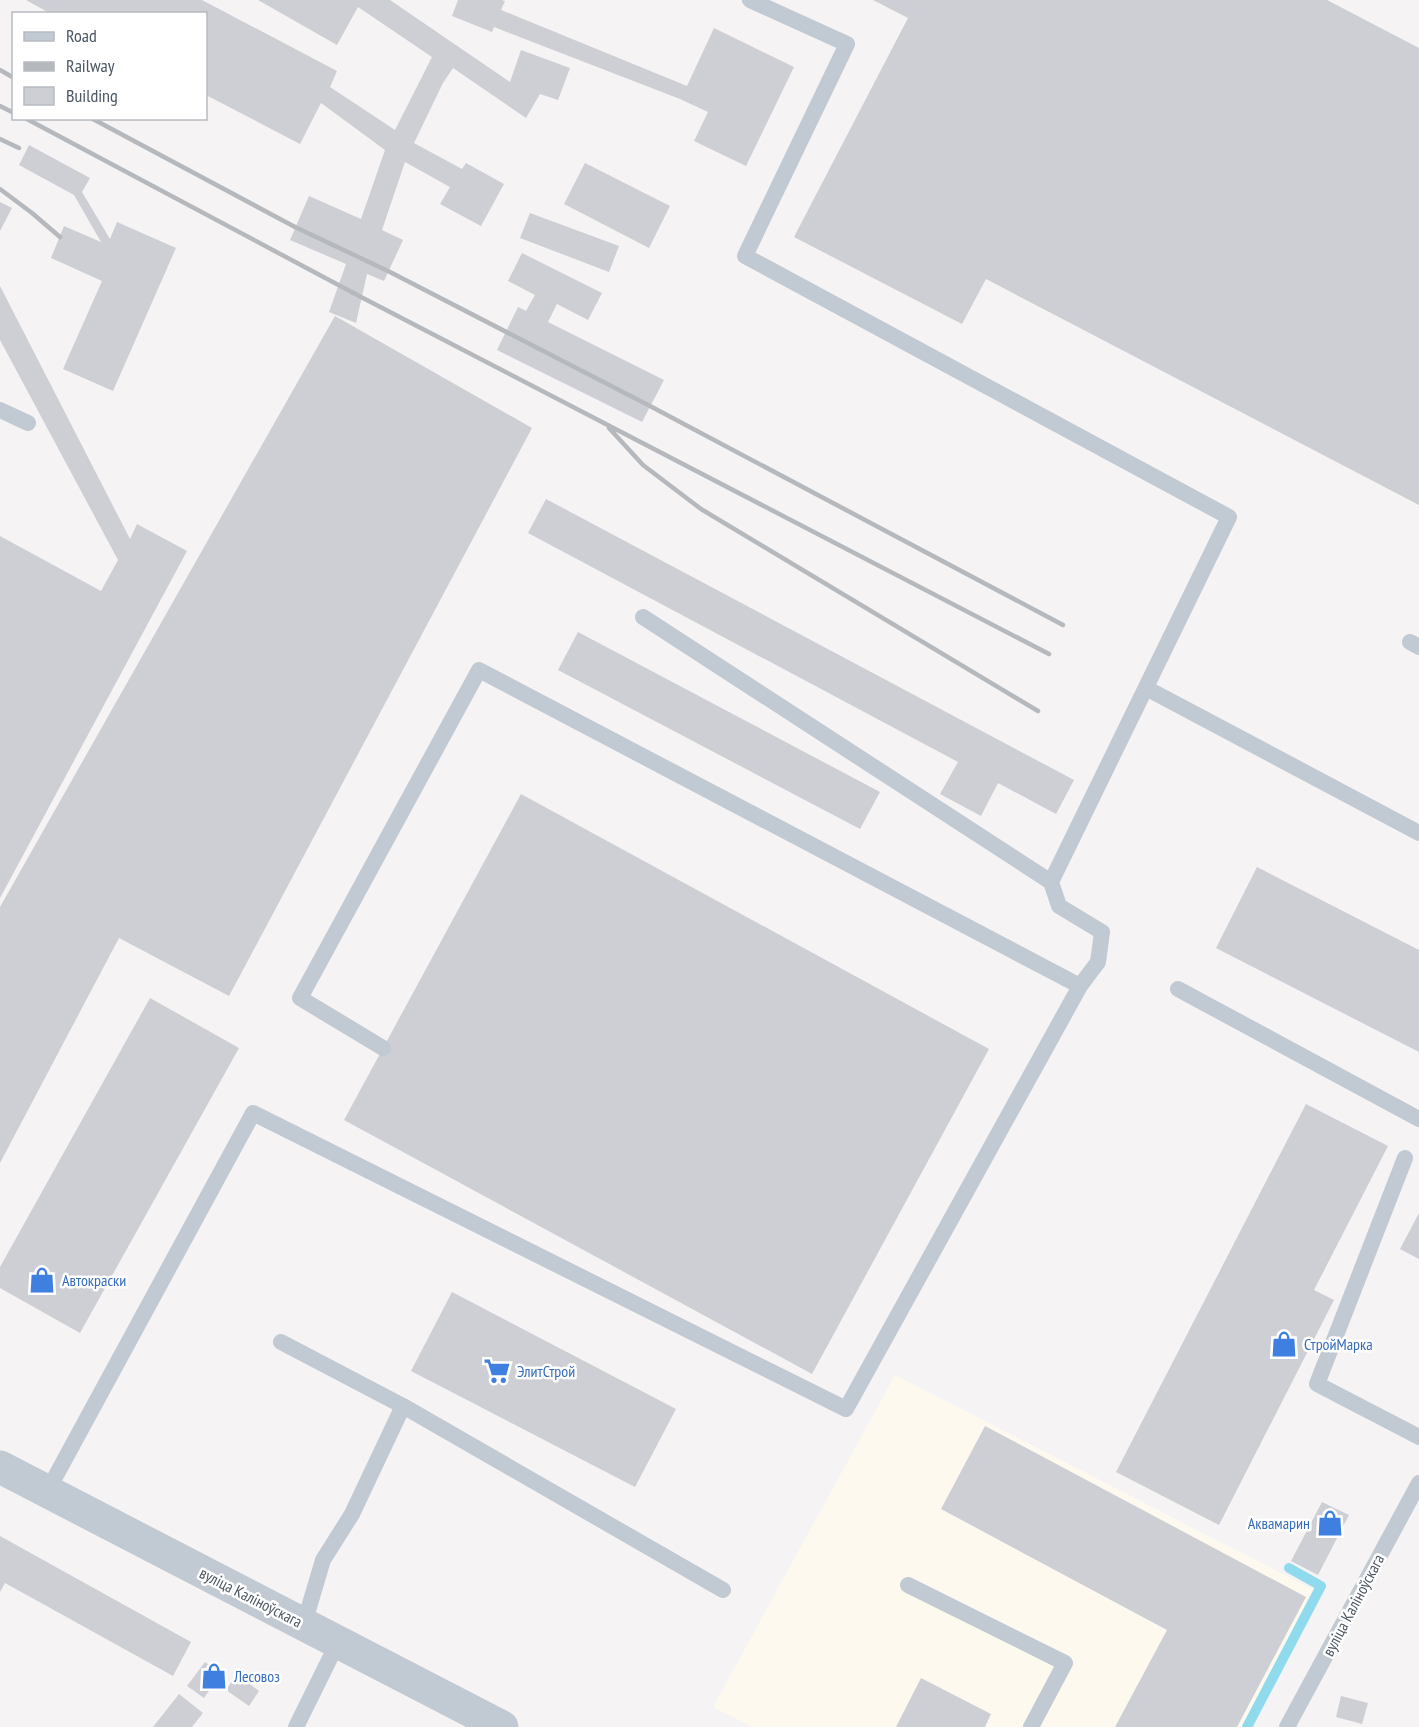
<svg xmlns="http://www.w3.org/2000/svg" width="1419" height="1727" font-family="'PT Sans Narrow',sans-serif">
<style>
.commercial{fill:#fdf9ef}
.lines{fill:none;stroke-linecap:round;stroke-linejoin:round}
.stream{stroke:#90daee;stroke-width:10}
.building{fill:#cdcfd5}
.service{stroke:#c1cad2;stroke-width:16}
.tertiary{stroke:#c1cad2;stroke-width:33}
.rail{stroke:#b5b8bd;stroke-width:4.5}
.labels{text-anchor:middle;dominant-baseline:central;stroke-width:5;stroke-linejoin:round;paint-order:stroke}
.shop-label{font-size:16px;fill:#366cbe;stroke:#fff;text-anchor:start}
.street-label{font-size:16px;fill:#4a5661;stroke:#fff}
</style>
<rect width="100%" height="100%" fill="#f5f3f3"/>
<path class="commercial" d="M895 1375 1314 1590 1242 1727H752L713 1707Z"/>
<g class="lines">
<path class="stream" d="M1247 1727 1321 1586 1289 1568"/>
</g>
<path class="building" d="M26 0H202L337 71 330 87 395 130 432 57 358 7 337 45 258 0H390L510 82 521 50 570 68 558 100 540 94 526 118 453 68 443 83 414 143 462 169 466 163 504 184 481 226 440 204 450 187 405 162 382 230 403 240 384 281 367 274 356 323 329 312 346 264 290 240 309 196 361 219 385 150 321 103 300 144 206 95V14H51Z
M458 0H502L505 1 501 10 687 86 714 28 794 67 746 166 694 141 708 112 680 99 494 27 492 32 452 16Z
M873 0H1327L1419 48V505L986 279 962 324 794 237 908 18Z
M29 145 90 178 82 192 110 239 117 222 176 248 113 391 63 369 102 281 51 258 64 226 101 242 74 195 19 165Z
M585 163 670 206 649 248 564 204Z
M0 202 12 208 0 231Z
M530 213 619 246 609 272 520 238Z
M522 253 602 293 588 320 557 304 548 322 664 380 642 422 497 350 518 307 526 311 535 295 508 281Z
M0 286 130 539 137 524 187 551 0 898V536L101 591 118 560 0 340Z
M335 316 532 428 229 996 119 938 0 1163V907Z
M546 499 1074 780 1056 814 998 783 981 816 940 794 958 762 528 533Z
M578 632 880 792 860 829 558 670Z
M521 794 989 1049 812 1374 344 1120Z
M1257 867 1419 950V1052L1216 948Z
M150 998 239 1048 80 1333 0 1288V1267Z
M1306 1104 1388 1146 1314 1290 1334 1300 1219 1525 1116 1472Z
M1419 1213V1259L1400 1249Z
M452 1292 676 1409 635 1487 411 1371Z
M985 1426 1306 1597 1237 1727H1115L1167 1630 941 1509Z
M1322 1502 1349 1515 1318 1575 1291 1561Z
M0 1536 191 1642 173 1676 5 1583 0 1592Z
M205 1662 221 1674 204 1698 187 1686Z
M237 1674 259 1691 249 1706 226 1690Z
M921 1678 991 1714 985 1727H896Z
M179 1694 203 1713 192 1727H153Z
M1341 1696 1368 1703 1362 1724 1336 1717Z"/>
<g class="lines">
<path class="service" d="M0 410 28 423
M643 617 1051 882 1229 517 745 256 847 44 750 0
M1410 642 1419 647
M1146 688 1419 833
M1178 989 1419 1119
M383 1048 300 998 479 670 1080 986
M1405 1158 1317 1384 1419 1437
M281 1342 403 1406 723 1590
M47 1492 253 1113 846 1409 1080 986 1098 962 1102 932 1059 906 1051 882
M908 1585 1065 1663 1031 1727
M304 1624 323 1560 352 1514 403 1406
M296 1727 338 1642
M1287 1727 1419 1483"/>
<path class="tertiary" d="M0 1467 502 1727"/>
<path class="rail" d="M0 70 14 78
M0 106 14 113
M25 118 361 297 1049 654
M91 118 295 227 388 271 650 406 1063 625
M0 139 19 148
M0 189 32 213 60 237
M609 428 643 465 701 509 1038 711"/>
</g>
<defs>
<g id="shop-bare" transform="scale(2.07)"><path d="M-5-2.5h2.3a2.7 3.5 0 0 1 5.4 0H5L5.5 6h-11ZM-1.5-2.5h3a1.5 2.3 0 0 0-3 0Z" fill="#3f7fe0" stroke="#fff" stroke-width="2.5" paint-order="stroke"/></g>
<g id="supermarket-bare" transform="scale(2.07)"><path d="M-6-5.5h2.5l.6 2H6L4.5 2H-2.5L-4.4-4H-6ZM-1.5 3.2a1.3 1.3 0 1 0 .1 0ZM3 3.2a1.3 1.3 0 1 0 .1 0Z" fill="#3f7fe0" stroke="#fff" stroke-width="2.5" paint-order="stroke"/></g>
</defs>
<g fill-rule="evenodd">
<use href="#shop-bare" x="42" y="1280"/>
<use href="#shop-bare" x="1284" y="1344"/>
<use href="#supermarket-bare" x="497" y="1371"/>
<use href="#shop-bare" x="1330" y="1523"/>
<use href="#shop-bare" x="214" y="1676"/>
</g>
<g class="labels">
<g class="shop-label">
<text x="62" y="1280">Автокраски</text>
<text x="1304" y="1344">СтройМарка</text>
<text x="517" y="1371">ЭлитСтрой</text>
<text x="1310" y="1523" text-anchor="end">Аквамарин</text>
<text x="234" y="1676">Лесовоз</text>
</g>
<g class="street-label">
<text transform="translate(251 1597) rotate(27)">вуліца Каліноўскага</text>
<text transform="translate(1353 1605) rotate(-62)">вуліца Каліноўскага</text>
</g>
</g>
<rect x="12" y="12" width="195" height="108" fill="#ffffff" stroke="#b7bbc0" stroke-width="1.5"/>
<rect x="24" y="32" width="30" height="9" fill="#c1cad2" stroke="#b7bbc0" stroke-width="1.5"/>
<text x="66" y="42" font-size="18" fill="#4a5661">Road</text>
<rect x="24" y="62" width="30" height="9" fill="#b5b8bd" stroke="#b7bbc0" stroke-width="1.5"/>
<text x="66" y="72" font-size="18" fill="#4a5661">Railway</text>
<rect x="24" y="87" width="30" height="18" fill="#cdcfd5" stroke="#b7bbc0" stroke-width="1.5"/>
<text x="66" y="102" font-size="18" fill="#4a5661">Building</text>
</svg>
